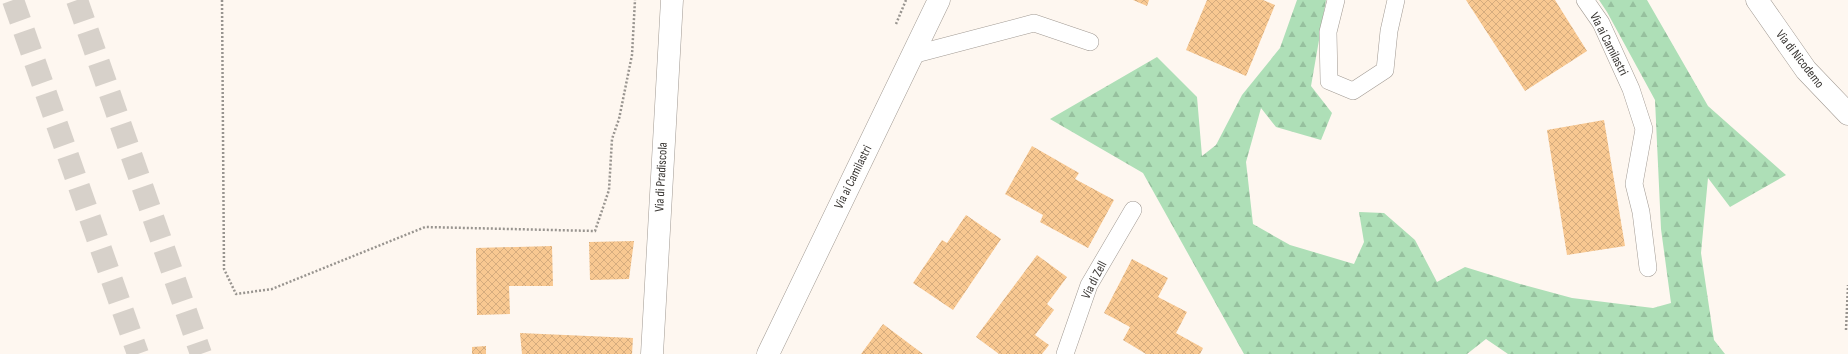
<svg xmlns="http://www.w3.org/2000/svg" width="1848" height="354" font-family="'Sofia Sans Condensed',sans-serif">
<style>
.forest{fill:url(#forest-firs)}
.building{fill:url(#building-cross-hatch)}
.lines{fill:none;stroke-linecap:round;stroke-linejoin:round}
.trunk-tunnel{stroke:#d7d1ca;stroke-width:22;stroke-dasharray:22 11;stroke-linecap:butt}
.service-casing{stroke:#a19a93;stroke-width:18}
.minor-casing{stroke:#a19a93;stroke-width:23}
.tertiary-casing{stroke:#a19a93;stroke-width:23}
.path{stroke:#98948f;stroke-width:2.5;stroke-dasharray:2 2;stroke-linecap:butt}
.service{stroke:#fff;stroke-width:17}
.minor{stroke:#fff;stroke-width:22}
.tertiary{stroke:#fff;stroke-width:22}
.labels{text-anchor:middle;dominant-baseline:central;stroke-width:3.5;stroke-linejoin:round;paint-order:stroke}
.street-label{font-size:13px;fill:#3a3734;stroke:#fff}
</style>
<defs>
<pattern id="forest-firs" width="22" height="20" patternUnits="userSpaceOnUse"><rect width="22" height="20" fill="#aedfb7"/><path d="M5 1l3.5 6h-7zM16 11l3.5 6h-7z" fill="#96c09e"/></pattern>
<pattern id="building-cross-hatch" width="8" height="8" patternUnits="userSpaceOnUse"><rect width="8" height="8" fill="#f8c891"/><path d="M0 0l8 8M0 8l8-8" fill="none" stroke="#d5ac7e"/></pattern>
</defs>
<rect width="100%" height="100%" fill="#fef7f0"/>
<path class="forest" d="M1297 0H1326L1311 86 1332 113 1321 140 1276 127 1261 108 1246 162 1253 224 1290 245 1354 264 1364 242 1359 212 1384 213 1415 240 1437 282 1465 267 1520 284 1572 298 1653 308 1671 303 1661 229 1655 100 1607 12 1599 0H1647L1708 106 1786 175 1730 207 1708 178 1701 253 1714 340 1725 354H1508L1486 339 1467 354H1244L1143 173 1050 119 1157 57 1197 97 1202 156 1216 145 1242 95 1280 48Z"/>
<path class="building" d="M1133 0H1149L1147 6Z
M1207 0H1263L1275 5 1246 76 1186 50Z
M1466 0H1555L1587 51 1525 91Z
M1604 120 1625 246 1567 255 1547 130Z
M1032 146 1079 173 1075 179 1114 200 1088 248 1040 222 1043 215 1005 194Z
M966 215 1001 239 953 310 913 283 942 240 947 243Z
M634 241 629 279 590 280 589 242Z
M552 246 553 286H509L510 314 477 315 476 248Z
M1037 255 1067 277 1047 304 1054 310 1035 335 1049 345 1042 354H999L976 337Z
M1132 259 1168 278 1158 297 1187 312 1176 333 1203 348 1200 354H1146L1123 340 1130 327 1104 313Z
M883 324 923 354H861Z
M520 333 633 338 632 354H522Z
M486 346V354H472V347Z"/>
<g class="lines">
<path class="trunk-tunnel" d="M13 0 138 354
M77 0 201 354"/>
<g class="service-casing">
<path id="service" d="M1336 0 1328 32 1329 81 1353 91 1385 70 1389 31 1396 0
M1585 0 1601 23 1631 89 1644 129 1634 184 1641 212 1648 268
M912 55 1034 23 1090 42
M1065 354 1089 285 1133 210"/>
</g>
<g class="minor-casing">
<path id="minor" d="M1757 0 1806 70 1848 114
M768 354 939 0"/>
</g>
<g class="tertiary-casing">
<path id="tertiary" d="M652 354 672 0"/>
</g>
<path class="path" d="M222 0 224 269 236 294 272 289 425 227 595 231 609 190 612 139 619 119 632 55 635 0
M896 24 906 0
M1846 330 1848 285"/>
<use href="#service" class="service"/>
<use href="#minor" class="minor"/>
<use href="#tertiary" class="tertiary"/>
</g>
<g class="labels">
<g class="street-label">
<text transform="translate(1609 44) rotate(63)">Via ai Camilastri</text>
<text transform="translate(1800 59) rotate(52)">Via di Nicodemo</text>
<text transform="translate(661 177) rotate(-87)">Via di Pradiscola</text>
<text transform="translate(853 177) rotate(-64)">Via ai Camilastri</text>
<text transform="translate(1094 280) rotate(-63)">Via di Zell</text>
</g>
</g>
</svg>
